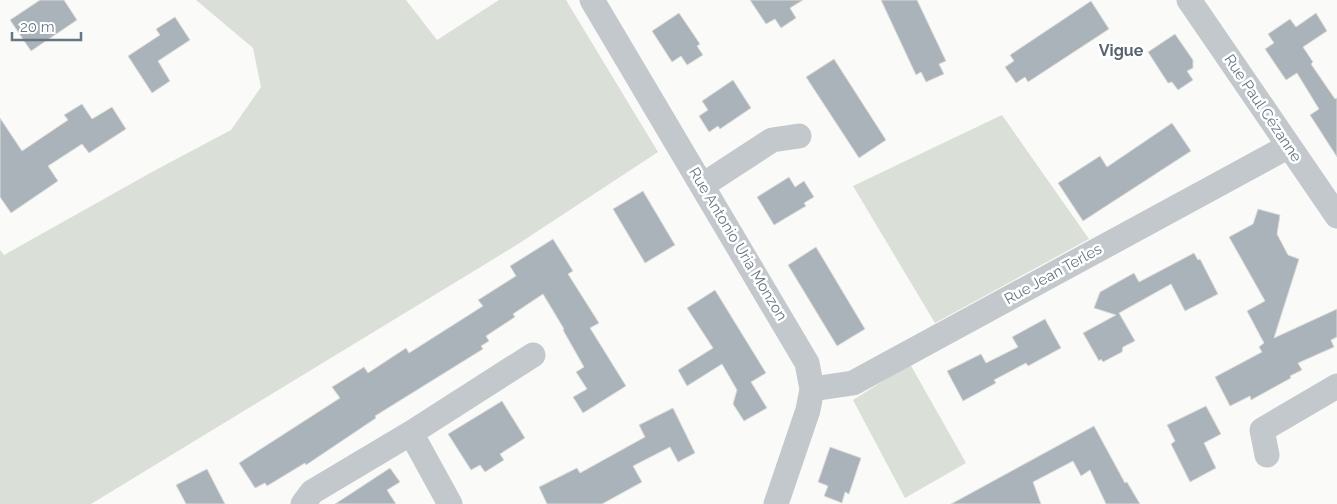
<svg xmlns="http://www.w3.org/2000/svg" width="1337" height="504" font-family="Raleway,sans-serif">
<style>
.green{fill:#dadfd7}
.building{fill:#aab3b9;stroke:#dcdcda}
.lines{fill:none;stroke-linecap:round;stroke-linejoin:round}
.minor{stroke:#c3c8cc;stroke-width:25}
.labels{text-anchor:middle;dominant-baseline:central;stroke-width:5;stroke-linejoin:round;paint-order:stroke}
.street-label{font-size:15px;fill:#657683;stroke:#fff}
.neighbourhood-label{font-size:16px;font-weight:bold;fill:#57646e;stroke:#fff}
</style>
<rect width="100%" height="100%" fill="#fafaf8"/>
<path class="green" d="M196 0H406L437 40 499 0H566L658 152 515 246 91 504H0V250L4 255 152 172 231 130 261 87 253 48Z
M1002 115 1089 239 935 323 853 186Z
M910 364 966 463 905 498 853 400Z"/>
<path class="building" d="M40 0H64L77 20 31 51 10 20Z
M750 0H803L790 8 796 18 781 28 775 19 766 24Z
M881 0H917L946 61 939 64 944 74 926 82 921 72 916 75Z
M1091 1 1109 29 1028 82 1025 77 1016 83 1005 67 1014 61 1010 55Z
M679 13 700 44 697 46 703 55 687 65 681 56 672 62 652 31Z
M1316 13 1327 31 1303 47 1313 62 1311 64 1335 99 1337 98V157L1310 115 1319 109 1297 73 1286 80 1265 49 1274 43 1268 34 1290 19 1296 27Z
M175 17 190 40 158 61 170 81 152 93 128 56 160 35 156 29Z
M1175 34 1193 60V68L1187 71 1193 80 1178 90 1172 82 1168 83 1148 52Z
M834 59 886 140 859 158 806 77Z
M733 80 751 108 720 129 718 126 709 132 699 116 708 110 702 101Z
M82 104 92 119 112 107 126 129 89 153 82 144 48 166 58 181 11 213 0 197V118L22 151 68 120 64 115Z
M1172 123 1191 151 1083 221 1058 183 1100 156 1107 167Z
M789 177 795 187 804 181 814 197 804 203 806 206 774 225 757 197Z
M643 191 675 245 645 263 613 209Z
M1258 209 1280 215 1277 234 1288 255 1299 259 1274 338 1337 309V337L1331 340 1334 347 1298 363 1302 370 1290 376 1291 378 1251 400 1250 396 1230 406 1215 377 1262 352 1259 347 1264 343 1247 311 1265 301 1229 237 1253 224Z
M553 239 573 271 568 274 599 323 590 328 626 386 583 413 573 397 587 389 576 372 584 367 563 330 564 329 543 294 513 314 515 317 486 336 489 341 481 346 483 349 375 416 376 418 306 465 305 463 267 486 265 483 255 488 239 463 340 398 332 387 364 367 368 373 406 348 409 353 483 306 478 300 516 276 510 266Z
M816 247 865 329 837 346 788 265Z
M1194 253 1198 260 1200 259 1218 294 1185 311 1171 284 1119 313 1135 341 1123 347 1122 352 1103 362 1101 359 1099 361 1083 333 1116 315 1094 308 1100 292 1134 273 1139 282Z
M715 290 766 373 751 382 767 408 744 421 733 404 737 390 722 364 687 386 678 370 713 348 687 308Z
M1045 319 1061 348 1028 366 1026 363 994 380 996 383 963 401 947 371 981 354 986 363 1018 347 1012 337Z
M502 401 525 438 500 454 504 460 485 472 480 465 471 470 448 434Z
M1206 406 1221 434 1204 443 1216 468 1190 482 1171 444 1175 441 1167 425Z
M673 408 695 453 678 462 670 447 633 466 642 482 602 504H547L539 487 577 468 580 473 645 437 639 425Z
M1094 426 1125 483 1127 482 1140 504H1106L1090 470 1081 476 1073 461 1033 482 1041 504H951Z
M830 447 861 458 849 494 845 492 842 503 824 496 828 486 818 482Z
M390 468 400 482 387 490 396 504H335Z
M207 469 225 504H186L176 485Z"/>
<g class="lines">
<path class="minor" d="M592 0 807 363 812 389 808 410 776 504
M1189 0 1337 216
M703 185 772 140 799 136
M812 389 853 383 1289 146
M411 433 450 504
M1267 455 1262 430 1337 386
M303 504 312 492 411 433 533 355"/>
</g>
<g class="labels">
<g class="street-label">
<text transform="translate(1263 108) rotate(56)">Rue Paul Cézanne</text>
<text transform="translate(738 244) rotate(59)">Rue Antonio Uria Monzon</text>
<text transform="translate(1053 274) rotate(-29)">Rue Jean Terles</text>
</g>
<g class="neighbourhood-label">
<text x="1121" y="50">Vigue</text>
</g>
</g>
<path d="M12 32v8h69v-8" fill="none" stroke="#657683" stroke-width="2.5"/>
<text x="20" y="32" font-size="15" fill="#657683" stroke="#ffffff" stroke-width="4" paint-order="stroke">20 m</text>
</svg>
